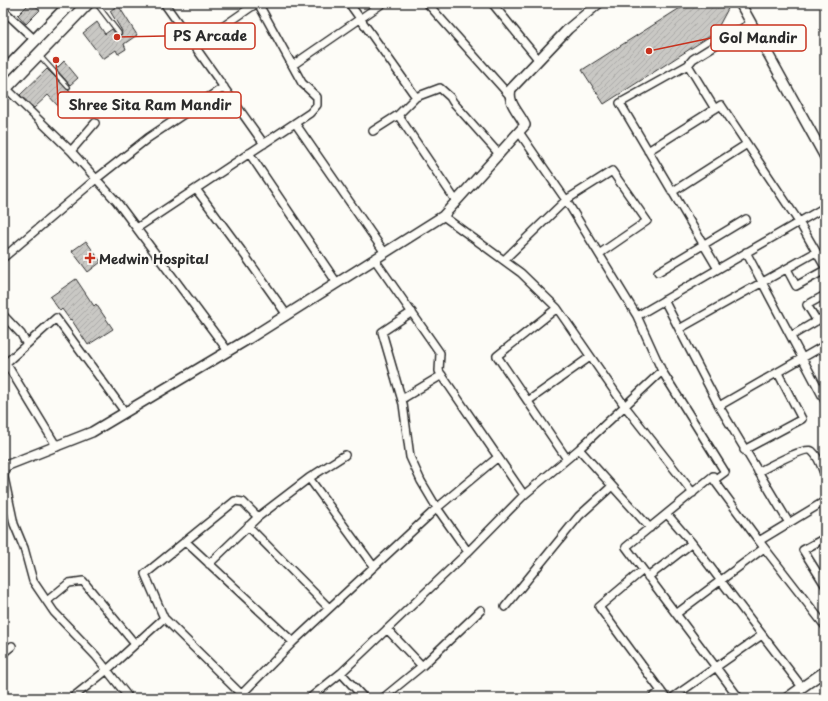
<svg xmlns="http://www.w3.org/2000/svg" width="828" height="701" font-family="'Playpen Sans',sans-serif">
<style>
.building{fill:url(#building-hatch);stroke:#2b2b2b}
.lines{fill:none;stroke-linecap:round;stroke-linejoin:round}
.service-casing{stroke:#2b2b2b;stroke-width:6}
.minor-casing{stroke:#2b2b2b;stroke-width:10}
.tertiary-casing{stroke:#2b2b2b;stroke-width:12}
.primary-casing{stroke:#2b2b2b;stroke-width:14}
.service{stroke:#fdfcf7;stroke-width:3.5}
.minor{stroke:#fdfcf7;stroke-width:7}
.tertiary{stroke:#fdfcf7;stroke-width:9}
.primary{stroke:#fdfcf7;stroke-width:11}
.poi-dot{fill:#c8321e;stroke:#fdfcf7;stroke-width:1.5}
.labels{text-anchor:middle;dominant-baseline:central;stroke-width:3.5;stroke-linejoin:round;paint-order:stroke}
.poi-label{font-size:13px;font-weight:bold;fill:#2b2b2b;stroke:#fdfcf7;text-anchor:start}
.leader{fill:none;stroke:#c8321e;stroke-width:1.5}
.callout-dot{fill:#c8321e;stroke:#fdfcf7;stroke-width:1.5}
.callout{fill:#fdfcf7;stroke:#c8321e;stroke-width:1.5}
.callout-label{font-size:14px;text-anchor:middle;font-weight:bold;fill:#2b2b2b}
</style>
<defs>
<pattern id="building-hatch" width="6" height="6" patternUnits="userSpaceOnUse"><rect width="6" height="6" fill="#c9c8c4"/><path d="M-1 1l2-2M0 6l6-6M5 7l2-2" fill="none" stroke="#adaca9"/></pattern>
</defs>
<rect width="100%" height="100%" fill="#fdfcf7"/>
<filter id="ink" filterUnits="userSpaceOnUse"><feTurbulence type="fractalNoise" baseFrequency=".025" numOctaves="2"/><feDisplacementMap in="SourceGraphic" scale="8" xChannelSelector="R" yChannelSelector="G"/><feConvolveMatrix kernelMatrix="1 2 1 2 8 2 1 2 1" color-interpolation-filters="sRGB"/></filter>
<g filter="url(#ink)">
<path class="building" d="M30 3H32L40 10 26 24 18 15Z
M688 3H731L715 33 604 104 582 70Z
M118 5 137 35 124 44 126 49 118 54 116 50 103 59 83 33 97 22 105 34 112 29 117 36 121 35 122 31 110 11Z
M64 61 78 78 70 85 56 69Z
M47 69 82 104 67 116 48 95 34 108 20 95Z
M86 241 101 262 88 272 72 251Z
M76 279 94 306 96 304 113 329 88 345 71 319 70 320 62 309 60 311 50 297Z"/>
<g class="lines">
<g class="service-casing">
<path id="service" d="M96 3 119 33
M39 55 68 87"/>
</g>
<g class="minor-casing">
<path id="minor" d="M164 3 264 144
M349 3 416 97
M427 3 509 95
M492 3 538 59
M3 10 35 40
M195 46 257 3
M293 65 383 3
M688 65 715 109
M6 88 71 151 117 202 228 351
M398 115 456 201
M295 123 385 253
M373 131 398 115 416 97 440 88 450 97 453 102 499 154
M519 132 566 200 637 316 662 371 725 472 714 480 759 541 825 626
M71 151 95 123
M648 151 721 105 799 222 825 267
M249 153 337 283
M196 189 241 250 287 315
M672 192 747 144
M443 216 521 273 557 308
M137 228 310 113 317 105V97L302 83 258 3
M746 252 825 401
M3 258 96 179 148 138 224 87
M375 260 440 353 439 371 524 495
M504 260 566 200 612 171 647 221 599 254
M718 269 620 103 688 65 693 59 751 23
M787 269 796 286 825 270
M658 272 746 219
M664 300 719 406 789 523
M412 312 382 332 403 404 410 457 421 481 437 508 468 552
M3 315 21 334 26 343
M637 316 825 207
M817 321 807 305 825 295
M679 329 816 252
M791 336 825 316
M402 399 442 375
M528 401 590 357
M719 406 825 345
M57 447 6 363 56 318 125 412
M579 449 650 528
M744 450 802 419 778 373
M567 459 497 356 557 308 624 405 693 493
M5 466 4 477 14 524 24 548 33 581 54 612 96 656 129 698
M758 472C766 468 805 446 812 451 819 457 822 468 825 476
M309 478 374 567
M714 479 713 476 626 547 739 698
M667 514 692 543
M248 526 329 608
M825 538 803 550 825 585
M185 541 293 642
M759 541 825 501
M209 564 258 517 309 478 345 455
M643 570 599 607 666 698
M648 577 692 543 802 687
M47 601 69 583 83 581 135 644
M505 607 579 516 612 486
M676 614 764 548
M164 618 145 574 235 501 243 502 258 517
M3 653 12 646
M422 666 481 610
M341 673 364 698
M72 698 107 670 164 618 245 698
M238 698 293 642 437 508 498 457
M310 698 341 673 468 552 524 495 579 449 662 371
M383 698 422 666 387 629
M652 698 661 691
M672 698 762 635"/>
</g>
<g class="tertiary-casing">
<path id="tertiary" d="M740 3 825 157
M3 467 92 432 250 338 443 216 525 125C519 112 507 103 511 89L568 29 599 3
M787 698 825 671"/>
</g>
<g class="primary-casing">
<path id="primary" d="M3 73 71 3
M3 91 88 3"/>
</g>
<use href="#service" class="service"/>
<use href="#minor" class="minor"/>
<use href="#tertiary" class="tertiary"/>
<use href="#primary" class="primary"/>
</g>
</g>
<path class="poi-dot" d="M88 252h4v4h4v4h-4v4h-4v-4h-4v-4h4z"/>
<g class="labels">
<g class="poi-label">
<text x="99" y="258">Medwin Hospital</text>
</g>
</g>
<path class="leader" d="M117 37L165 36M649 51L711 38M56 60L58 105"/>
<g class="callout-dot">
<circle cx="117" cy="37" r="4"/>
<circle cx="649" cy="51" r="4"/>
<circle cx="56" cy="60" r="4"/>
</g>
<g class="callout">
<rect x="165" y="23" width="90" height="26" rx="4"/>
<rect x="711" y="25" width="95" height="26" rx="4"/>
<rect x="58" y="92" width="183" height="26" rx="4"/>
</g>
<g class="callout-label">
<text x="210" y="41">PS Arcade</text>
<text x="758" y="43">Gol Mandir</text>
<text x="150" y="110">Shree Sita Ram Mandir</text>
</g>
<rect width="828" height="701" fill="none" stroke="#fdfcf7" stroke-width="16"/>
<rect x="8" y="8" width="812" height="685" fill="none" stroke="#2b2b2b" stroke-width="1.5" filter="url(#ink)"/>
</svg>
